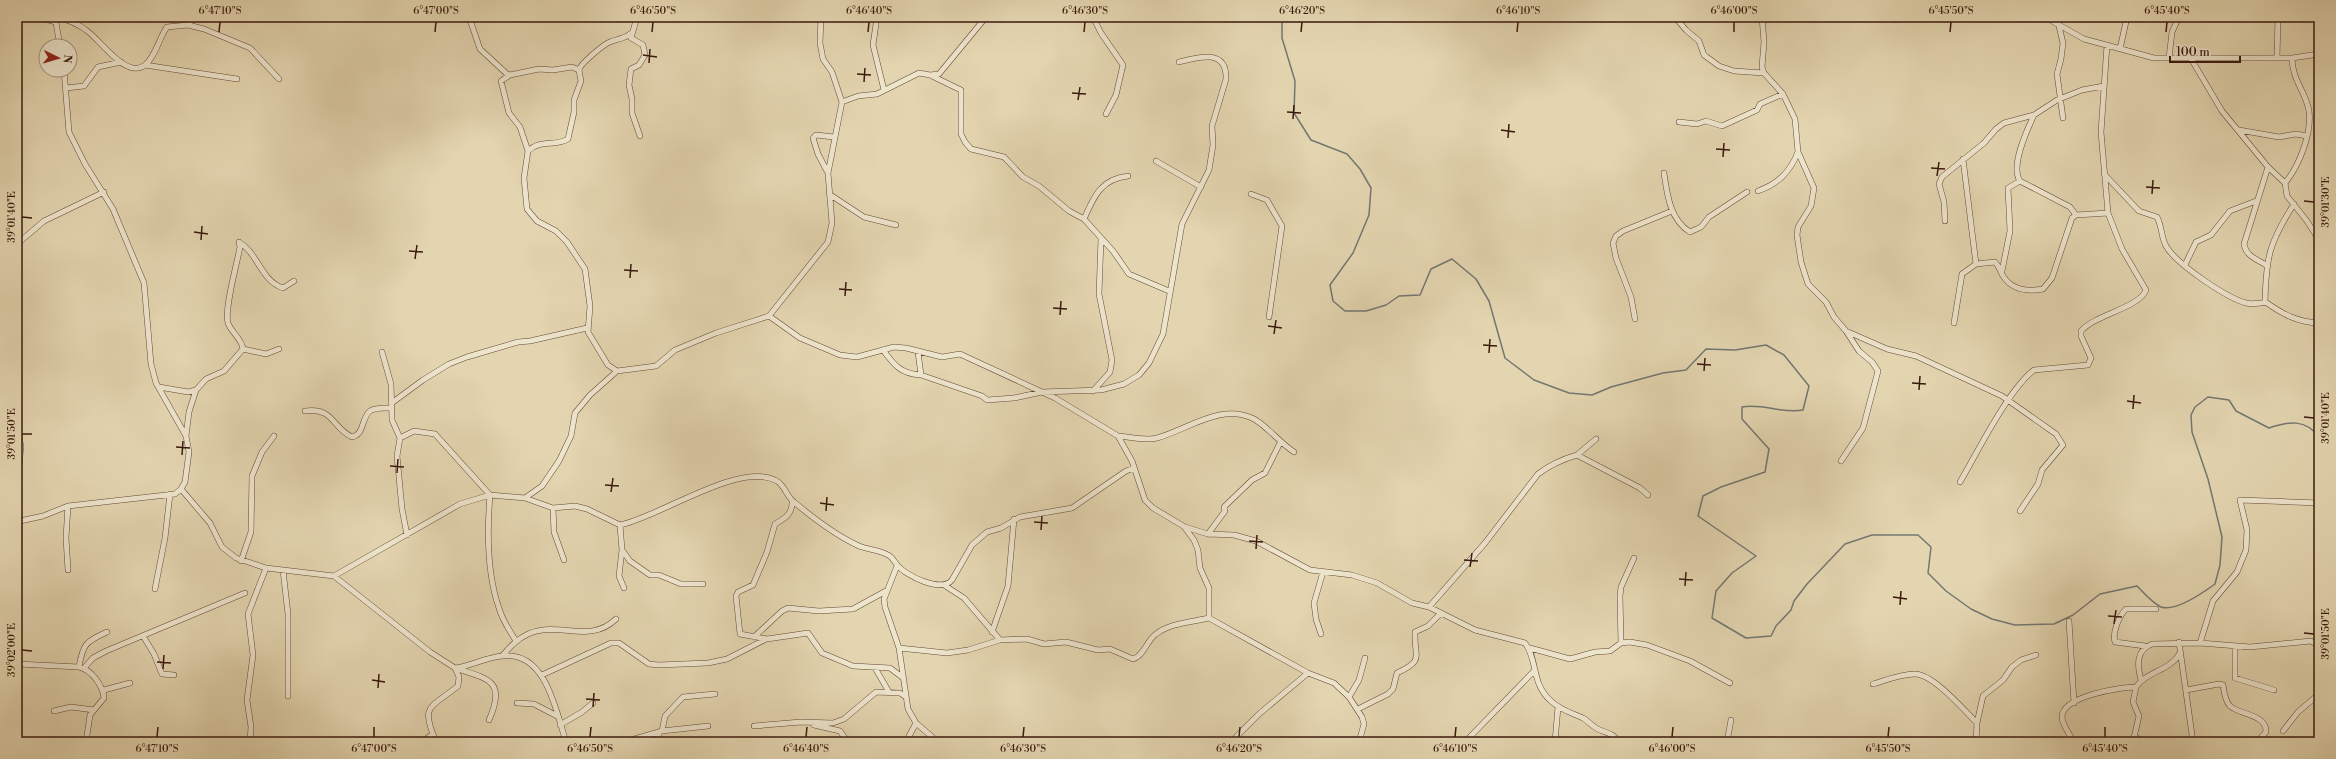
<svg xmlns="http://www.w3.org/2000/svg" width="2336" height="759" font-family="'Libre Bodoni',serif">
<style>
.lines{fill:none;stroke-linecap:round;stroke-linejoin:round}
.stream{stroke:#737772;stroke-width:1.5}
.street-casing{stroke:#644836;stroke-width:6}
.street{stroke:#ede4cc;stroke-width:5}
.ticks{fill:none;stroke:#3a190d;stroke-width:1.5}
.neatline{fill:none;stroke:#3a190d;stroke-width:1.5}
.ticks-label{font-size:10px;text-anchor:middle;fill:#3a190d}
</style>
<rect width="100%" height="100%" fill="#e3d5b0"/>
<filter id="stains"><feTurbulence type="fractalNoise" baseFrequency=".005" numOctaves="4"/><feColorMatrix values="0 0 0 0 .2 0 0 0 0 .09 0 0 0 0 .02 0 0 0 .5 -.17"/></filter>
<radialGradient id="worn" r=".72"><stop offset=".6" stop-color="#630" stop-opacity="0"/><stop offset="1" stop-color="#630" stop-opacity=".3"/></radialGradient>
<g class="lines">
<path class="stream" d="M1282 17V38L1295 81 1294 113 1311 140 1347 154 1360 169 1371 188 1369 215 1353 253 1330 285 1333 301 1345 311H1366L1386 305 1399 296 1420 295 1431 269 1452 259 1476 279 1489 301 1505 358 1534 380 1569 393 1592 395 1611 387 1663 373 1686 370 1706 349 1735 350 1766 345 1784 355 1809 386 1803 410C1782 414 1763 403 1742 407V419L1769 449 1765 472 1721 487 1703 496 1698 516 1756 556 1732 573 1716 591 1712 618 1746 638 1771 636 1776 626 1791 610 1794 601 1807 584 1845 544 1872 535H1918L1931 547 1928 573 1946 591 1971 609 1992 619 2015 625 2054 624 2073 615 2100 594 2137 586C2144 593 2152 603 2161 607 2175 612 2204 592 2215 584L2220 565 2222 537 2208 479 2192 432 2191 415 2195 407 2208 397 2229 400 2236 411 2269 428C2288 421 2306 419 2319 437"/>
<g class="street-casing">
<path id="street" d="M38 17 56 22
M55 17 60 46
M58 17C69 20 77 23 86 30 100 39 126 80 145 65 156 56 159 38 167 27L188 25 194 17
M469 17 480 49 507 74 510 75 539 69 553 70 572 67 579 70 581 81 574 100V112L568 139C555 147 540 139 528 151L524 178 527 209 537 221 556 231 567 242 585 269 590 306 588 332 608 365 617 371
M637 17 631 38 643 45 645 55 639 65 631 69 629 85 632 99V113L640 136
M821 17 820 43 823 59 832 72 842 102
M877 17 873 45 884 90
M1093 17 1101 33 1123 65 1116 95 1106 114
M1675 17 1686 30 1699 41 1704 55 1719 66 1734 71 1764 73
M1762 17 1764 42 1762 67 1764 73 1783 94 1795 119 1798 152 1814 188 1811 206 1798 227 1797 235 1801 262 1808 284 1826 302 1834 317 1846 331 1859 351 1872 362 1878 371 1863 428 1841 461
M2045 17 2084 39 2154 58H2292L2319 54
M1623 19 1629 17
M1896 20 1897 17
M188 25 204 29 250 48 279 79
M2059 26 2063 43 2061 59 2057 74 2063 118
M2120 49 2127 17
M2190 57 2222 111 2268 167 2285 183 2287 196 2307 221 2319 240
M2169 58 2172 32 2179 17
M2277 58 2278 17
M145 65 237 79
M64 70 69 132 85 164 113 209 144 283 151 364 156 383 186 436 189 452 185 482 181 489
M579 70C580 64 600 48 606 44 613 39 623 40 630 34
M510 75 501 81 509 113 520 127 528 151
M932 76 961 90V134L965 142 971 149 1004 157 1023 177 1039 186 1069 211 1084 219 1113 251 1129 274 1169 291
M66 88 84 86 98 67 121 62
M2034 115C2027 130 2010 166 2020 181L2070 207 2076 215
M1679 122 1697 124 1706 121 1722 126 1757 110 1760 104 1783 94
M2239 130 2279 137 2296 134 2307 136
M1156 161 1201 187
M828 173 818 154 813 138 816 135 834 137
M1664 173C1667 194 1670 220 1690 232L1701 227 1709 217 1747 192
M2104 174 2139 211 2157 217C2162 226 2161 237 2166 246 2176 264 2227 298 2246 303 2254 305 2260 302 2267 303 2284 315 2298 322 2319 323
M2285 183C2299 166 2312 134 2309 111 2306 92 2292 80 2292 58
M1758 191C1778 184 1790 172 1798 152
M829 194 864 217 896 225
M1251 194 1267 200 1282 226 1269 317
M1084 219C1094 196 1101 179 1128 176
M1945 221 1944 202 1939 184 1942 177 1984 143 1996 129 2004 123 2034 115 2057 100 2082 90 2104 86
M239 242C258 253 261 281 283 288L294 281
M17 244 44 221 104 192
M1976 264 1995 262C1999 266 2000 271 2003 276 2012 290 2027 292 2043 289L2052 278 2072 218 2076 215 2108 213
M2185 265 2196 242 2211 235 2230 211 2256 201
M2266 265C2256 259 2246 256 2244 244L2268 167
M2002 271 2010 231 2008 188 2020 181
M2265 303C2266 257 2269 243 2294 204
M769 316 828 242 832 223 828 173 842 102 858 96 877 94 919 73 930 75 939 74 986 17
M1635 319 1631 297 1616 258 1613 243 1616 236 1623 231 1672 211
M1954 323 1962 274 1976 264 1963 159
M1846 331 1887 349 1916 356 2002 396 2056 434 2063 445 2042 470 2038 484 2020 511
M243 349 266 354 279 349
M883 350C894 365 901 374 921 375
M382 352 391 384 392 420 400 438 397 456 402 509 407 535
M918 352 921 375 982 396 987 400 1014 398 1042 392 1101 390 1124 384 1139 375 1149 363 1163 334 1182 224 1209 170 1213 145 1212 126 1226 79C1227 48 1198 57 1179 62
M159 387 188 392 196 390
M1093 391 1110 372 1112 360 1099 294 1101 239
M393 402 423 380 449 364 467 357 518 342 530 341 587 328
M305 411C334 407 332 428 352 437 365 434 361 418 370 411 375 407 385 408 392 408
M17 429 21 446 17 487
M186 436 189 412 196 390 206 379 224 371 243 349C242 339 231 332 228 323 224 309 237 264 240 247L239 242
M1118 436C1130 437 1145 441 1157 438 1187 430 1222 402 1254 419 1267 426 1280 443 1294 452
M400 438 414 431 435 434 490 495C487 531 487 574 499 608 502 620 510 631 516 641
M1577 455 1596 439
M1960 482C1977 453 2008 390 2034 370L2088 365 2091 358 2081 336V331C2096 314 2139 308 2146 290L2122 249 2108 213 2101 132 2107 45
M525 498 553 508 575 506 587 509 620 525C660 517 740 460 777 481 785 486 787 497 794 502 813 518 837 536 859 546 869 550 880 550 888 555 893 557 894 562 898 566 907 576 941 593 952 580L972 545 987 532 1001 528 1020 517 1072 508 1126 471 1134 468
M792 501C793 514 784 519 775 524L767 552 753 585 738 592 736 596 740 634 767 639 808 633 822 653 853 666 890 668 902 677
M68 506 66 538 68 570
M553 508 554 532 564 560
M17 511 20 521
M620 525 622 550 619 576 624 588
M17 528 20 521 43 516 68 506 175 494 181 489 210 523 222 547 236 558 266 568 334 576 460 504 490 495 525 498 542 486 559 461 571 436 575 413 590 395 617 371 656 366 675 350 716 333 769 316 800 338 840 355 857 357 894 347 906 348 942 357 960 354 1055 398 1118 436 1132 461 1145 500 1153 508 1185 527 1208 534 1234 535 1256 541 1310 570 1352 575 1377 583 1412 603 1429 607 1475 630 1525 643C1538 660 1531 684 1551 701 1560 710 1572 713 1583 718 1588 721 1591 725 1596 728 1604 733 1613 732 1619 742
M1185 528 1194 540 1198 550 1200 568 1209 588V618L1308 673 1334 683 1349 697 1362 717 1364 724 1359 742
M1208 534 1225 511 1224 507 1252 480 1265 473 1280 443
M622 550 630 561 650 575H659L681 584H703
M241 561 251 532 252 476 262 452 274 436
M897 566 884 599 885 607 899 648 908 709 916 723 938 742
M283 570 288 614V696
M334 576 430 652 455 668C471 666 486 657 503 656 546 651 556 711 566 742
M944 585 964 598 1000 640
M155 589 165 538 170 494
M1429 607 1485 543 1538 474C1550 465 1563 459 1577 455L1640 488 1648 495
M2069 621 2074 703
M992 632 1008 586 1014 519
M1321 634 1316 619 1314 603 1323 572
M143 636 154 654 162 674 174 675
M754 637 782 611 788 608 819 611 853 609 886 591
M2179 642 2193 742
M1621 643 1620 596 1621 587 1634 558
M2200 643 2213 601 2237 572 2246 550 2247 530 2240 500 2319 503
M2145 646 2115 642C2112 633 2119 616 2126 609H2156
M2235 646V678L2274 690
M899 648 947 653 968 650 1000 640 1027 639 1044 644 1066 642 1098 650 1110 649 1133 659C1144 656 1147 640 1156 634 1170 623 1192 622 1209 618
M1530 648 1570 659 1595 652 1610 651 1621 643 1630 642 1647 645 1690 661 1730 683
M502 656C510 647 517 639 528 634 559 620 589 645 616 619
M17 664 79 667C92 670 103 686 104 698L90 715 86 742
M79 667C83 643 86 642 107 632
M84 668 93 658 106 651 245 593
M875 668 889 692
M458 669C490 679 506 682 489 720
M542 675 611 643H619L649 664 658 665 708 663 727 659 766 639
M2141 680C2137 665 2136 650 2152 644L2200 643 2250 647 2311 641 2319 646
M1873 684C1886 680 1901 674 1915 674 1933 674 1964 710 1977 723
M104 690 130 683
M2186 690 2219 684 2223 685C2224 692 2225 701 2230 706 2239 715 2267 714 2266 732L2257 742
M1349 697 1359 680 1365 658
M517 703 534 704 557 716
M1358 709 1388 694 1393 689 1397 673C1425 660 1414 658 1415 632L1428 626 1440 614
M54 711 71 707 94 710
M560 725 582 712 593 703
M814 725 840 731 848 742
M754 726 801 722 833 723 844 719 876 692 900 693 906 697
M662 731 665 716 683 697 715 694
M2283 731 2298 712 2319 694
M659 732V742
M2135 737 2145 742
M250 742 251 727 247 700 253 655 248 614 266 568
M422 742 433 734
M436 742C420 704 430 709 458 686L459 677 455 668
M624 742 662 731 708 726
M906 742 916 723
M1231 742 1259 714 1308 673
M1465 742 1534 671
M1555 742 1558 707
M1727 742 1731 720
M1976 742 1977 723 1983 696 2003 680 2012 667 2021 660 2036 655
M2074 742C2070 735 2062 725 2062 717 2062 696 2121 687 2136 687 2147 671 2170 671 2180 653
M2133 742 2139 716 2133 702 2136 687"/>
</g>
<use href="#street" class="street"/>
</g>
<path class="ticks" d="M219 32 220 22M435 32 436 22M652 32 653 22M868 32 869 22M1084 32 1085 22M1301 32 1302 22M1517 32 1518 22M1734 32V22M1950 32 1951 22M2166 32 2167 22M643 55 657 57M649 63 650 49M857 74 871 75M864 82 865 68M1072 93 1086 94M1078 100 1080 87M1287 112 1301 113M1293 119 1294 105M1501 130 1515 132M1508 138 1509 124M1716 149 1730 150M1723 157 1724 143M1931 168 1945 169M1937 176 1939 162M2146 187 2160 188M2152 194 2153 180M2304 201 2314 202M22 217 32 218M194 232 208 234M201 240 202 226M409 251 423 252M415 259 417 245M624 270 638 271M630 278 631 264M839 289 852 290M845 296 846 282M1053 308 1067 309M1060 315 1061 301M1268 326 1282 328M1274 334 1276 320M1483 345 1497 346M1489 353 1490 339M1697 364 1711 365M1704 371 1705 358M1912 383 1926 384M1919 390 1920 376M2127 401 2141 403M2133 409 2134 395M2304 417 2314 418M22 434H32M176 447 190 448M182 455 183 441M390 466 404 467M397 473 398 459M605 485 619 486M611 492 613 478M820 503 834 505M826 511 827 497M1034 522 1048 523M1041 530 1042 516M1249 541 1263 542M1256 549 1257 535M1464 560 1478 561M1470 567 1472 553M1679 579 1693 580M1685 586 1686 572M1893 597 1907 599M1900 605 1901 591M2108 616 2122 617M2114 624 2116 610M2304 633 2314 634M22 650 32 651M157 662 171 663M163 669 164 655M372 680 385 682M378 688 379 674M586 699 600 700M593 707 594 693M157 737 158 727M374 737V727M590 737 591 727M806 737 807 727M1023 737 1024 727M1239 737 1240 727M1455 737 1456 727M1672 737 1673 727M1888 737 1889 727M2105 737V727"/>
<rect width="2336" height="759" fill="none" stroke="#e3d5b0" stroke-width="44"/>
<g transform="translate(58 58) rotate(95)"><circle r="19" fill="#ede4cc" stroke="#a59380"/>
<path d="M0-3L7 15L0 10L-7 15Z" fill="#8f2418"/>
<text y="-6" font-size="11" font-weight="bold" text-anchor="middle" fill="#3a190d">N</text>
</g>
<path d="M2170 56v6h70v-6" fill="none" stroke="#3a190d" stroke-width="2"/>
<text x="2176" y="56" font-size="12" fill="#3a190d" stroke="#ede4cc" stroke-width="3" paint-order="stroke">100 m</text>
<rect x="22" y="22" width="2292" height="715" class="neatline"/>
<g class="ticks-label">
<text x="220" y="14">6°47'10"S</text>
<text x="436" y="14">6°47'00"S</text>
<text x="653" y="14">6°46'50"S</text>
<text x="869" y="14">6°46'40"S</text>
<text x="1085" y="14">6°46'30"S</text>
<text x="1302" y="14">6°46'20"S</text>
<text x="1518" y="14">6°46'10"S</text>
<text x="1734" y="14">6°46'00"S</text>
<text x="1951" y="14">6°45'50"S</text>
<text x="2167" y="14">6°45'40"S</text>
<text transform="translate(2325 202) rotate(-90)" y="4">39°01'30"E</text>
<text transform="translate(11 217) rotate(-90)" y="4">39°01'40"E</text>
<text transform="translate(2325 418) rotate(-90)" y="4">39°01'40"E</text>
<text transform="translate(11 434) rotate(-90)" y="4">39°01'50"E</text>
<text transform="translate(2325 634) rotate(-90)" y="4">39°01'50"E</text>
<text transform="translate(11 650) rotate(-90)" y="4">39°02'00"E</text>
<text x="157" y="752">6°47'10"S</text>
<text x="374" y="752">6°47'00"S</text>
<text x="590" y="752">6°46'50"S</text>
<text x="806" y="752">6°46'40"S</text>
<text x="1023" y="752">6°46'30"S</text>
<text x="1239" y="752">6°46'20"S</text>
<text x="1455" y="752">6°46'10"S</text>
<text x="1672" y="752">6°46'00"S</text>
<text x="1888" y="752">6°45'50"S</text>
<text x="2105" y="752">6°45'40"S</text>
</g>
<rect width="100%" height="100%" filter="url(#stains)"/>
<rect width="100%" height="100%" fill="url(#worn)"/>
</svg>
